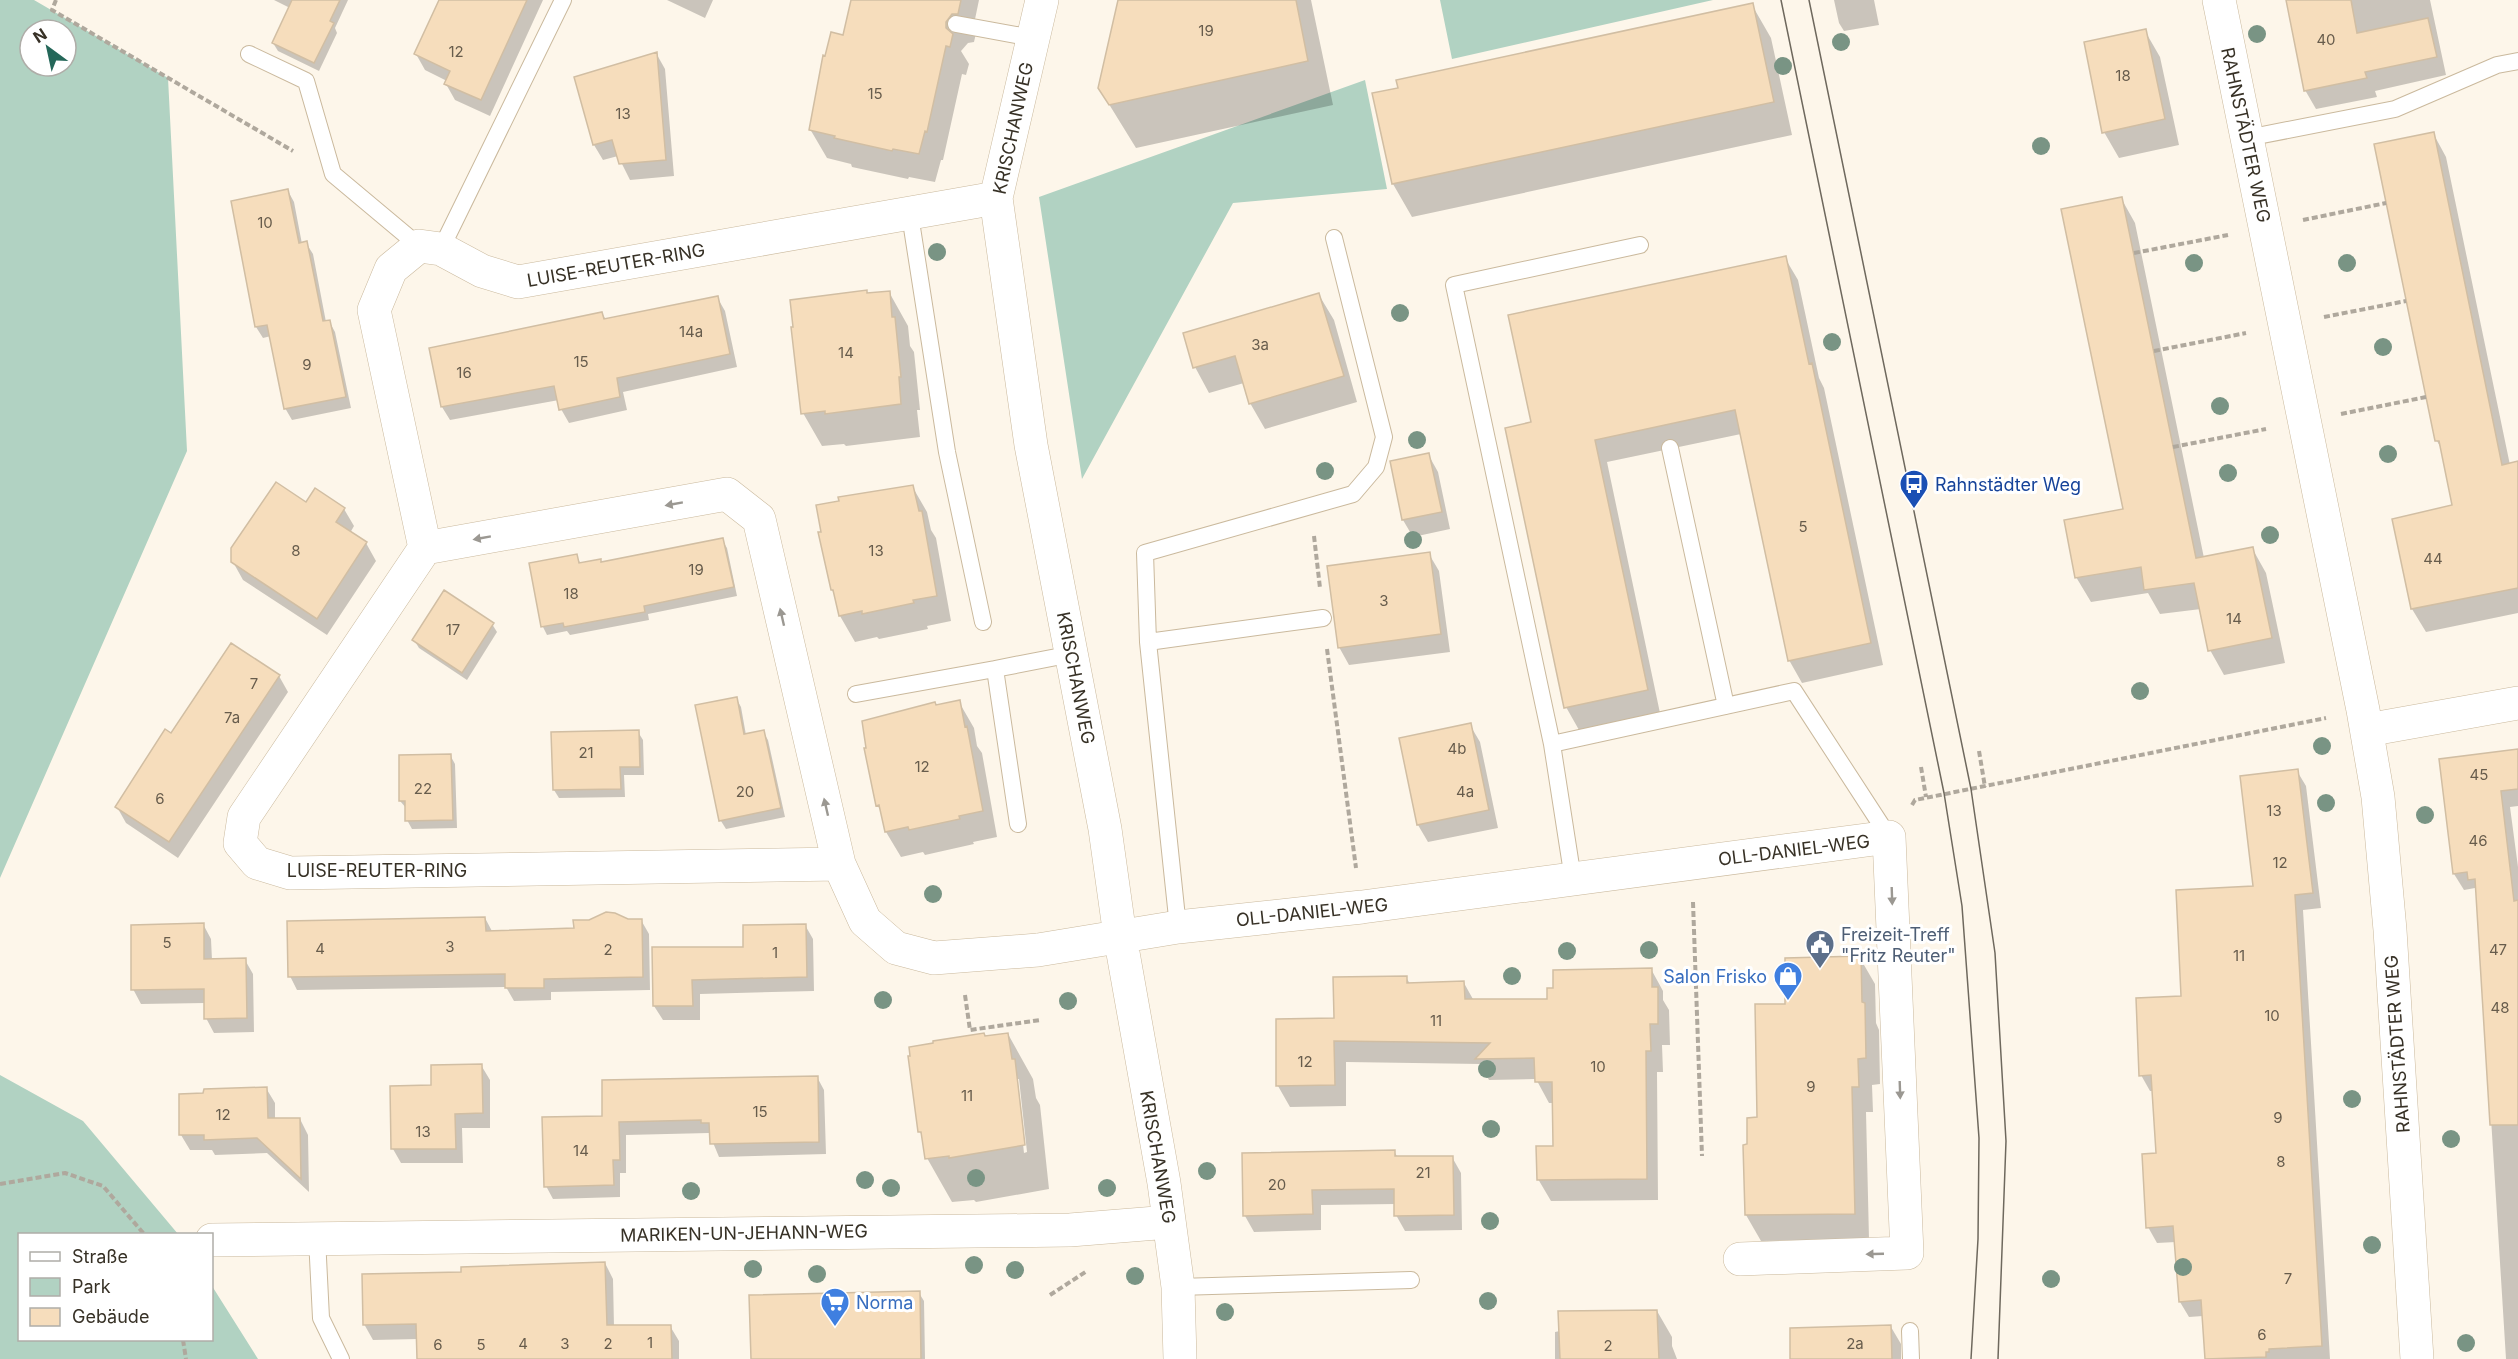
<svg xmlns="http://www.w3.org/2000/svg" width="2518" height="1359" font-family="Inter,sans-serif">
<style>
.green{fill:#b1d2c2;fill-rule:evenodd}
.shadow{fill:#0003;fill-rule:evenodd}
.building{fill:#f6ddbc;stroke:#d1bea3;stroke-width:1.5}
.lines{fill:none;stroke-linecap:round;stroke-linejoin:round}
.lane-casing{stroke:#cab99d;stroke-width:18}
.street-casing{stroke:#cab99d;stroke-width:34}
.path{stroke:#afa89d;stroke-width:4;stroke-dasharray:6 3;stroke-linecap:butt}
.lane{stroke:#fff;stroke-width:16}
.street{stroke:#fff;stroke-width:33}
.tram{stroke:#6e685d;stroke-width:1.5}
.tree{fill:#799484}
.oneway{fill:#9b9892}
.labels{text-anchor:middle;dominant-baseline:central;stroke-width:6;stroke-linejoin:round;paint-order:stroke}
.number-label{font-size:15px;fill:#675c4c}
.street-label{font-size:18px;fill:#373126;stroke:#fff}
.transit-label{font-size:18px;fill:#164399;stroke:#fff;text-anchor:start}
.service-label{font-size:18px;fill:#4e5e75;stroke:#fff;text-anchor:start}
.shop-label{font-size:18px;fill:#366cbe;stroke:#fff;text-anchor:end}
</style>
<rect width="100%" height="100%" fill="#fdf6ea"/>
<path class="green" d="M0 0H34L168 78 187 451 0 878ZM30 30H66V66H30Z
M1440 0H1713L1452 59Z
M1365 80 1387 189 1233 203 1082 479 1039 197Z
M0 1075 83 1121 178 1234H20V1340H212V1286L258 1359H0Z"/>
<path class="shadow" d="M274 0H348L335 28 337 33 319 71 278 51 273 43 290 8Z
M440 0H543L490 116 455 100 446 84 447 81 425 70 416 54Z
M667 0H713L705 18Z
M852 0H979L974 24 977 29 974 42 968 43 961 51 969 64 966 75 962 74 943 160H941L935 182 909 177 908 179 852 167 851 164 827 158 810 129 827 58 844 37Z
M1119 0H1311L1333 105 1136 148 1099 88Z
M1834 0H1874L1879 25 1844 31 1839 23Z
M2292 0H2430L2446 75 2375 91 2377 97 2316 109 2305 90Z
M1752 5 1771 38 1792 135 1412 217 1393 184 1374 94Z
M2145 31 2160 57 2179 145 2119 158 2104 132Z
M656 53 665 69 674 176 630 180 618 156 603 160 594 145Z
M2433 133 2446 157 2510 465 2518 463V613L2426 632 2412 609 2454 506 2443 452 2437 441Z
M288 191 294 202 302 244 306 243 313 254 326 322 329 321 335 332 351 408 292 420 285 408 271 336 263 338 256 327 232 202Z
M2121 198 2135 223 2204 558 2252 548 2266 573 2285 663 2224 675 2210 650 2201 609 2160 614 2148 593 2091 602 2076 577 2125 511Z
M1785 258 1798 280 1819 378 1824 388 1883 665 1802 683 1789 660 1741 434 1607 462 1660 713 1579 730 1566 707 1532 423Z
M889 292 908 326 910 346 914 352 920 410H917L920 437 846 446 844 444 822 446 803 413 867 294Z
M1319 295 1334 320 1357 402 1265 429 1250 403 1244 383 1209 393 1195 367Z
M717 297 725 311 737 367 623 392 627 410 569 423 561 409 559 400 450 420 442 407 602 313 606 320Z
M1428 454 1438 472 1450 529 1413 537 1403 520Z
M912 486 927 512 931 530 936 538 951 621 927 626 928 629 879 639 877 637 855 642 840 616 836 597 832 590Z
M344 509 354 526 350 533 366 543 376 561 327 635 243 580 233 562Z
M722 540 727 548 737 596 648 614 649 620 570 635 567 631 547 635 543 627 576 556 581 564 601 563Z
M1429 554 1439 571 1450 652 1349 665 1339 647Z
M492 624 497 632 467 680 419 648 414 640Z
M279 676 288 692 178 858 126 823 117 807 172 736Z
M736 698 741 707 746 735 763 732 768 740 785 817 726 829 721 821 697 706Z
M959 702 974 728 977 746 982 753 997 837 973 842 974 844 925 855 923 852 901 857 886 832 882 813 878 806 866 749 936 707Z
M1470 725 1480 742 1498 828 1428 842 1418 825 1400 739Z
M638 732 643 740 644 775H624L625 797 559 798 554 790Z
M2518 750V806L2510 807 2518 867V1359H2506L2477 893 2475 888 2464 890 2454 874Z
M450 755 455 764 457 828 412 829 407 820V809L400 801 401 757Z
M2297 771 2306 786 2321 908 2303 910 2330 1359H2206L2203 1316 2189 1317 2180 1302 2176 1242 2157 1243 2148 1227 2157 1154 2153 1091H2150L2141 1075 2182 997 2254 888Z
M485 918 493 933 575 930 641 920 649 934 650 990 551 992V1000L514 1001 506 987 297 990 290 976Z
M203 924 211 939 212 960H245L253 974 254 1032 214 1033 206 1018V1003L141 1004 133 989Z
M805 925 813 939 814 991 700 994V1020H663L654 1006V949L745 948Z
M1860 958 1875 984 1876 1023 1879 1030 1880 1084 1872 1085 1873 1112H1866L1869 1239 1761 1241 1746 1215 1749 1146 1758 1119 1787 1005Z
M1651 969 1663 991V1000L1669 1010 1670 1045H1662L1663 1072H1657L1658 1200 1551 1201 1538 1179 1555 1147 1554 1103H1549L1536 1079 1489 1080 1480 1064 1346 1062V1106L1290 1107 1278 1086 1335 1019 1406 977 1410 984 1464 983 1474 1001 1549 1000Z
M1008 1034 1033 1079 1036 1098 1040 1105 1049 1189 976 1202 974 1200 952 1202 927 1158 924 1139 920 1132 935 1044ZM1016 1079H1019L1027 1152 1024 1153Z
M481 1065 490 1080V1128H462L463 1163H401L393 1149 433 1086Z
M817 1077 824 1090 826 1154 719 1157 709 1133 626 1135V1173H620V1197L553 1199 546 1186 604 1117Z
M266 1088 275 1103V1119H300L308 1135 309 1192 267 1153 215 1155 212 1150H190L181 1135Z
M1394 1151 1398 1158 1452 1157 1461 1173 1462 1230 1405 1231 1396 1215V1204L1321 1205V1230L1254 1232 1245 1216Z
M605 1263 613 1279 614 1327 670 1326 679 1341V1359H418V1339L373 1340 364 1324 463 1273Z
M919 1293 924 1301 925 1359H752Z
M1657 1311 1672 1337V1346L1677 1359H1555V1332Z
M1891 1327 1901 1344V1359H1820Z"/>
<path class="building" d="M292 0H340L330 21 334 23 314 63 272 43Z
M439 0H527L481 100 444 84 450 71 414 54Z
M851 0H961L958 14H952L946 22V28L953 34 950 47 946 46 927 132 925 131 919 154 893 149 892 151 834 138 835 136 809 130 823 55 825 56 831 32 843 35Z
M1118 0H1296L1308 61 1109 105 1098 88Z
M2286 0H2351L2357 33 2428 18 2437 57 2365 72 2367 78 2304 91Z
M1753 3 1774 102 1392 184 1372 93 1398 88 1396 80Z
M2146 29 2165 119 2102 133 2084 42Z
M657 52 666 160 619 164 612 140 593 145 574 77Z
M2434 132 2502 465 2518 461V588L2411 609 2392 519 2452 505 2439 441H2435L2374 144Z
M288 189 299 243 307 241 323 321 330 320 346 397 284 409 267 325 255 327 231 201Z
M2122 197 2196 558 2253 547 2272 638 2208 651 2194 583 2144 590 2141 567 2075 578 2064 520 2123 509 2061 209Z
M1786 256 1809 364 1812 363 1871 643 1788 661 1735 410 1595 440 1648 690 1564 708 1505 428 1531 422 1508 315Z
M867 290V293L890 291 892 317H895L901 377H899L901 404 825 414V411L801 414 791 327H793L790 300Z
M1319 293 1344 376 1249 404 1235 356 1193 368 1183 333Z
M718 296 730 354 617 378 620 397 559 410 554 386 441 407 429 348 602 312 604 319Z
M1429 453 1442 512 1402 520 1390 461Z
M276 482 306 502 315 488 345 508 336 522 367 542 317 619 231 562V548Z
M913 485 919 511H922L937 596 913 600 914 603 862 614V611L839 616 833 590H831L818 532H821L816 505 839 501 838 497Z
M723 538 734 587 644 606 645 612 564 627 563 623 541 627 529 563 577 554 579 563 601 559V562Z
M1430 552 1441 634 1338 648 1327 566Z
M444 590 494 623 462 673 412 640Z
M231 643 280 675 169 842 115 807 165 729 171 733Z
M737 697 744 734 764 730 781 808 719 821 695 705Z
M960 700 965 727 967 726 983 811 959 816 960 819 909 830 908 827 885 832 879 805 876 806 864 748H866L862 721 935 702 936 705Z
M1471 723 1489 810 1417 825 1399 738Z
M639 730 640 767H620L621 789 553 790 551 732Z
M2518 749V789L2501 791 2514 901 2518 900V1125H2490L2475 879 2468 880 2467 872 2453 874 2439 759Z
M451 754 453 820 405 821V801H399V755Z
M2298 769 2313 893 2295 895 2322 1346 2269 1349V1352H2266V1357L2205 1359 2201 1300 2179 1302 2173 1226 2146 1228 2142 1154 2156 1153 2151 1075 2139 1076 2136 998 2181 996 2176 890 2253 886 2240 776Z
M606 912 615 913 628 919H642L643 977 544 979V988H505V974L288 977 287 921 485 917 486 931 574 928 573 920H589Z
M204 923V959L246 958 247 1018 204 1019V989L131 990V925Z
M806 924 807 977 692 980 693 1006H653L652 947H743V925Z
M1861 956 1862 1002 1865 1003 1866 1058 1858 1059 1859 1087H1852L1855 1214 1745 1215 1743 1145 1747 1144V1118L1757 1117 1755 1004H1785V958Z
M1652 968V987H1658V1024H1650L1651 1051H1646L1647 1179 1537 1180 1536 1146H1553L1552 1082H1535L1534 1058 1475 1059 1490 1043 1334 1041 1335 1085 1276 1086V1019L1334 1018 1333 977 1407 976V983L1464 981 1465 999H1547V988H1553V970Z
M984 1033 985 1036 1008 1033 1012 1059H1015L1025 1145 949 1158V1156L925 1159 921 1132H918L908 1056H910L909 1047 933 1043V1041Z
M482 1064 483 1113 455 1114 456 1149H391L390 1086 431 1085V1065Z
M818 1076 819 1142 710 1144 709 1123H701V1120L619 1122 620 1160H613L614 1185 544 1187 542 1117 602 1116V1080Z
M267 1087 268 1118H300L301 1179 257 1138 204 1140V1135H179V1094L203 1093 204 1089Z
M1395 1150V1156H1453L1454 1215 1394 1216V1189L1312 1190 1313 1214 1243 1216 1242 1153Z
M605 1262 607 1325H671L672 1359H417L416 1324 363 1325 362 1274 461 1272V1267Z
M920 1291 921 1359H751L749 1295Z
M1657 1310 1659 1359H1560L1558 1311Z
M1891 1325 1892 1359H1790V1328Z"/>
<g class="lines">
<g class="lane-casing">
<path id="lane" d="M956 24 1033 38
M249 54 306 81 333 174 419 246
M2247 138 2395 109 2497 65 2518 61
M910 215 947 452 983 622
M441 249 563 0
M1670 448 1726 706
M1148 642 1323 618
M995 669 1072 654
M856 694 995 669 1018 824
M1552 744 1794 691 1889 837
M1573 879 1552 744 1454 285 1640 245
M1178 927 1148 642 1145 553 1353 494 1376 467 1384 437 1334 238
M317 1238 321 1318 341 1359
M1178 1287 1411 1280
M1910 1331 1911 1359"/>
</g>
<g class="street-casing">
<path id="street" d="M1042 0 996 198 1031 445 1105 829 1120 936 1164 1183 1178 1287 1180 1359
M2219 0 2363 710 2378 797 2390 930 2417 1359
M996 198 518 282 482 271 441 249 419 246 391 269 374 310 425 548 244 817 240 843 257 863 290 873 839 864 865 921 896 948 934 958 1038 950 1178 927 1362 907 1889 837 1907 1253 1740 1259
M425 548 727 494 759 519 839 864
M2367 730 2518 703
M212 1240 1070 1230 1169 1222"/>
</g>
<path class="path" d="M56 0 52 10 293 151
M2303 220 2386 203
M2134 253 2228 235
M2324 317 2406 301
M2154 351 2246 333
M2341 414 2426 397
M2173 447 2266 429
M1314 536 1320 588
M1327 649 1356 868
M1979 751 1985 787
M1921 767 1926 797
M1912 805 1915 800 2326 718
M1693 902 1702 1156
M965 995 970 1030 1040 1020
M0 1184 65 1173 103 1186 144 1234
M1050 1295 1087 1271
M183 1340 186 1359"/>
<use href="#lane" class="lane"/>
<use href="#street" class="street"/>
<path class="tram" d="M1781 0 1944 793 1962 906 1979 1138 1978 1239 1971 1359
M1809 0 1971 789 1995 953 2006 1141 1998 1359"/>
</g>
<g class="tree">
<circle cx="2257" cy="34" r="9"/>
<circle cx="1841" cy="42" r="9"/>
<circle cx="1783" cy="66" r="9"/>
<circle cx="2041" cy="146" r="9"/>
<circle cx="937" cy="252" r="9"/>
<circle cx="2194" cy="263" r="9"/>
<circle cx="2347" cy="263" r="9"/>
<circle cx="1400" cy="313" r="9"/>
<circle cx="1832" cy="342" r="9"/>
<circle cx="2383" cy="347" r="9"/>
<circle cx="2220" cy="406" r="9"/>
<circle cx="1417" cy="440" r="9"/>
<circle cx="2388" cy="454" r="9"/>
<circle cx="1325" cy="471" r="9"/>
<circle cx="2228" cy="473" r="9"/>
<circle cx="2270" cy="535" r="9"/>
<circle cx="1413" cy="540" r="9"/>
<circle cx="2140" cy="691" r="9"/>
<circle cx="2322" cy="746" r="9"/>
<circle cx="2326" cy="803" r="9"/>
<circle cx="2425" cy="815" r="9"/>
<circle cx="933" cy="894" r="9"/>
<circle cx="1649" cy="950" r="9"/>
<circle cx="1567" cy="951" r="9"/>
<circle cx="1512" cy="976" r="9"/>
<circle cx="883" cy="1000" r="9"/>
<circle cx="1068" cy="1001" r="9"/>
<circle cx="1487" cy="1069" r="9"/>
<circle cx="2352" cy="1099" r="9"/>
<circle cx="1491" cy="1129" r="9"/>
<circle cx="2451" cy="1139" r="9"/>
<circle cx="1207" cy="1171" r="9"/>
<circle cx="976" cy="1178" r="9"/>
<circle cx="865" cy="1180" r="9"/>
<circle cx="891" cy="1188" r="9"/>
<circle cx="1107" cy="1188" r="9"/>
<circle cx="691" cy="1191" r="9"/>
<circle cx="1490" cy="1221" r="9"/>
<circle cx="2372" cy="1245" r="9"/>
<circle cx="974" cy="1265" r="9"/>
<circle cx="2183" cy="1267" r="9"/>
<circle cx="753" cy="1269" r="9"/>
<circle cx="1015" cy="1270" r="9"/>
<circle cx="817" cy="1274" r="9"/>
<circle cx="1135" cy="1276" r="9"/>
<circle cx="2051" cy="1279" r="9"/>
<circle cx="1488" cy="1301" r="9"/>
<circle cx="1225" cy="1312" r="9"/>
<circle cx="2466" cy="1343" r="9"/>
</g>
<defs><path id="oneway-solid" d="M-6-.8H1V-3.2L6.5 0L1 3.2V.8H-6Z" transform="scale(1.5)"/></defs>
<g class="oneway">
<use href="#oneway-solid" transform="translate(674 504) rotate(170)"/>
<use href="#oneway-solid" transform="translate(482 538) rotate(170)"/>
<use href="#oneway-solid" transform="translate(782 617) rotate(-103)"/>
<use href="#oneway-solid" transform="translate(826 807) rotate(-103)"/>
<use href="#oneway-solid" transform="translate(1892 896) rotate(88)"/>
<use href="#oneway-solid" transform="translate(1900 1090) rotate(88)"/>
<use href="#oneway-solid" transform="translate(1875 1254) rotate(178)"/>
</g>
<defs>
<g id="bus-pin" transform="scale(1.5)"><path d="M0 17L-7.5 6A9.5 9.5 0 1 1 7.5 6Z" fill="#1a4fb4" stroke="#fff"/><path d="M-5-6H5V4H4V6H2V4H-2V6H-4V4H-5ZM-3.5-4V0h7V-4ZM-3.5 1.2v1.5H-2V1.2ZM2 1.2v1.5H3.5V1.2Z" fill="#fff"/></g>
<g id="civic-pin" transform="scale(1.5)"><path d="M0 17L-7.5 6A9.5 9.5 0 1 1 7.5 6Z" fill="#5c6f8a" stroke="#fff"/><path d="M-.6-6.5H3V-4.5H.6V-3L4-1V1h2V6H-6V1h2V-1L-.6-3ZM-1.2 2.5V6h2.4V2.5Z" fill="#fff"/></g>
<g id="shop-pin" transform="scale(1.5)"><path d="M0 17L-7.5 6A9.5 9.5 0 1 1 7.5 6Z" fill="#3f7fe0" stroke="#fff"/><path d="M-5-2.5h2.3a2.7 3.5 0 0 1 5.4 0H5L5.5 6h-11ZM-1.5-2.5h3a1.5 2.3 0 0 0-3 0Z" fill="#fff"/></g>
<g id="supermarket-pin" transform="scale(1.5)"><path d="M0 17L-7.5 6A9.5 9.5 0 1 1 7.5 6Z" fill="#3f7fe0" stroke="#fff"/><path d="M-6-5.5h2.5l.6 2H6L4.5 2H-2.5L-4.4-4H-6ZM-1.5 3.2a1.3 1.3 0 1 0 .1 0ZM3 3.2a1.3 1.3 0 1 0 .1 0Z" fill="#fff"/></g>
</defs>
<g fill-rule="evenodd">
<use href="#bus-pin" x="1914" y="484"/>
<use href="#civic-pin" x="1820" y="944"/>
<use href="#shop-pin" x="1788" y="976"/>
<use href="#supermarket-pin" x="835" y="1302"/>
</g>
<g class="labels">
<g class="number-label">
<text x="1206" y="30">19</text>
<text x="2326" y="39">40</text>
<text x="456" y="51">12</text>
<text x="2123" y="75">18</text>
<text x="875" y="93">15</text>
<text x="623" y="113">13</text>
<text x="265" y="222">10</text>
<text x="691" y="331">14a</text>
<text x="1260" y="344">3a</text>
<text x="846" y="352">14</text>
<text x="581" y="361">15</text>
<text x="307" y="364">9</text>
<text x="464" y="372">16</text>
<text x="1803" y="526">5</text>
<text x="296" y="550">8</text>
<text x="876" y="550">13</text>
<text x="2433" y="558">44</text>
<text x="696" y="569">19</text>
<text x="571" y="593">18</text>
<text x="1384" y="600">3</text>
<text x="2234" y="618">14</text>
<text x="453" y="629">17</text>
<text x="254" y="683">7</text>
<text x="232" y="717">7a</text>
<text x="1457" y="748">4b</text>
<text x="586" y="752">21</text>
<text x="922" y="766">12</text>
<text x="2479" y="774">45</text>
<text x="423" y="788">22</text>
<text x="745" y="791">20</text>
<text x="1465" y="791">4a</text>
<text x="160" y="798">6</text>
<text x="2274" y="810">13</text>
<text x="2478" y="840">46</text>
<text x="2280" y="862">12</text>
<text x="167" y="942">5</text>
<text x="450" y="946">3</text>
<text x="320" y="948">4</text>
<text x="608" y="949">2</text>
<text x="2498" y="949">47</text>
<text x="775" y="952">1</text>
<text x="2239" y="955">11</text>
<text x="2500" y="1007">48</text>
<text x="2272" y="1015">10</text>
<text x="1436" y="1020">11</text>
<text x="1305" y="1061">12</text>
<text x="1598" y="1066">10</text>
<text x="1811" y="1086">9</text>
<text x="967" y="1095">11</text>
<text x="760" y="1111">15</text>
<text x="223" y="1114">12</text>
<text x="2278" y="1117">9</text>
<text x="423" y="1131">13</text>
<text x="581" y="1150">14</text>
<text x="2281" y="1161">8</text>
<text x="1423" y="1172">21</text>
<text x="1277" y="1184">20</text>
<text x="2288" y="1278">7</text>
<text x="2262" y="1334">6</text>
<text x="650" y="1342">1</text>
<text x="523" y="1343">4</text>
<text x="565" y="1343">3</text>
<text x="608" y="1343">2</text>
<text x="1855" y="1343">2a</text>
<text x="438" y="1344">6</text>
<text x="481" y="1344">5</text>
<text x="1608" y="1345">2</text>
</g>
<g class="street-label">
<text transform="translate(1013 128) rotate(-78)">KRISCHANWEG</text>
<text transform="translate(2246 135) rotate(78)">RAHNSTÄDTER WEG</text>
<text transform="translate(616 265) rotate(-10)">LUISE-REUTER-RING</text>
<text transform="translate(1076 678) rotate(79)">KRISCHANWEG</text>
<text transform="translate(1794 850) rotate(-7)">OLL-DANIEL-WEG</text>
<text x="377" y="870">LUISE-REUTER-RING</text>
<text transform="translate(1312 912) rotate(-6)">OLL-DANIEL-WEG</text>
<text transform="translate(2397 1044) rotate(-94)">RAHNSTÄDTER WEG</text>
<text transform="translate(1158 1157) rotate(80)">KRISCHANWEG</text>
<text transform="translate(744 1233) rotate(-1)">MARIKEN-UN-JEHANN-WEG</text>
</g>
<g class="transit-label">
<text x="1935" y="484">Rahnstädter Weg</text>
</g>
<g class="service-label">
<text x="1841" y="934">Freizeit-Treff<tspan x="1841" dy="21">"Fritz Reuter"</tspan></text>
</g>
<g class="shop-label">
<text x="1767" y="976">Salon Frisko</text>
<text x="856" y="1302" text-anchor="start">Norma</text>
</g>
</g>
<rect x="18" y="1233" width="195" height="108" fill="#ffffff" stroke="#afada8" stroke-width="1.5"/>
<rect x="30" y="1252" width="30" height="9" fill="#ffffff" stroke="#afada8" stroke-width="1.5"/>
<text x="72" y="1263" font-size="18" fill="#373126">Straße</text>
<rect x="30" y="1278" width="30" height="18" fill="#b1d2c2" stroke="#afada8" stroke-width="1.5"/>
<text x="72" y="1293" font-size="18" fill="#373126">Park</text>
<rect x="30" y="1308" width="30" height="18" fill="#f6ddbc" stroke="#afada8" stroke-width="1.5"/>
<text x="72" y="1323" font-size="18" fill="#373126">Gebäude</text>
<g transform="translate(48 48) rotate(327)"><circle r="28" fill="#ffffff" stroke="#afada8" stroke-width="1.5"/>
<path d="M0-4.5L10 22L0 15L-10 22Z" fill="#246759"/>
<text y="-9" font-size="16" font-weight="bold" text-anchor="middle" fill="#373126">N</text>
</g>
</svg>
